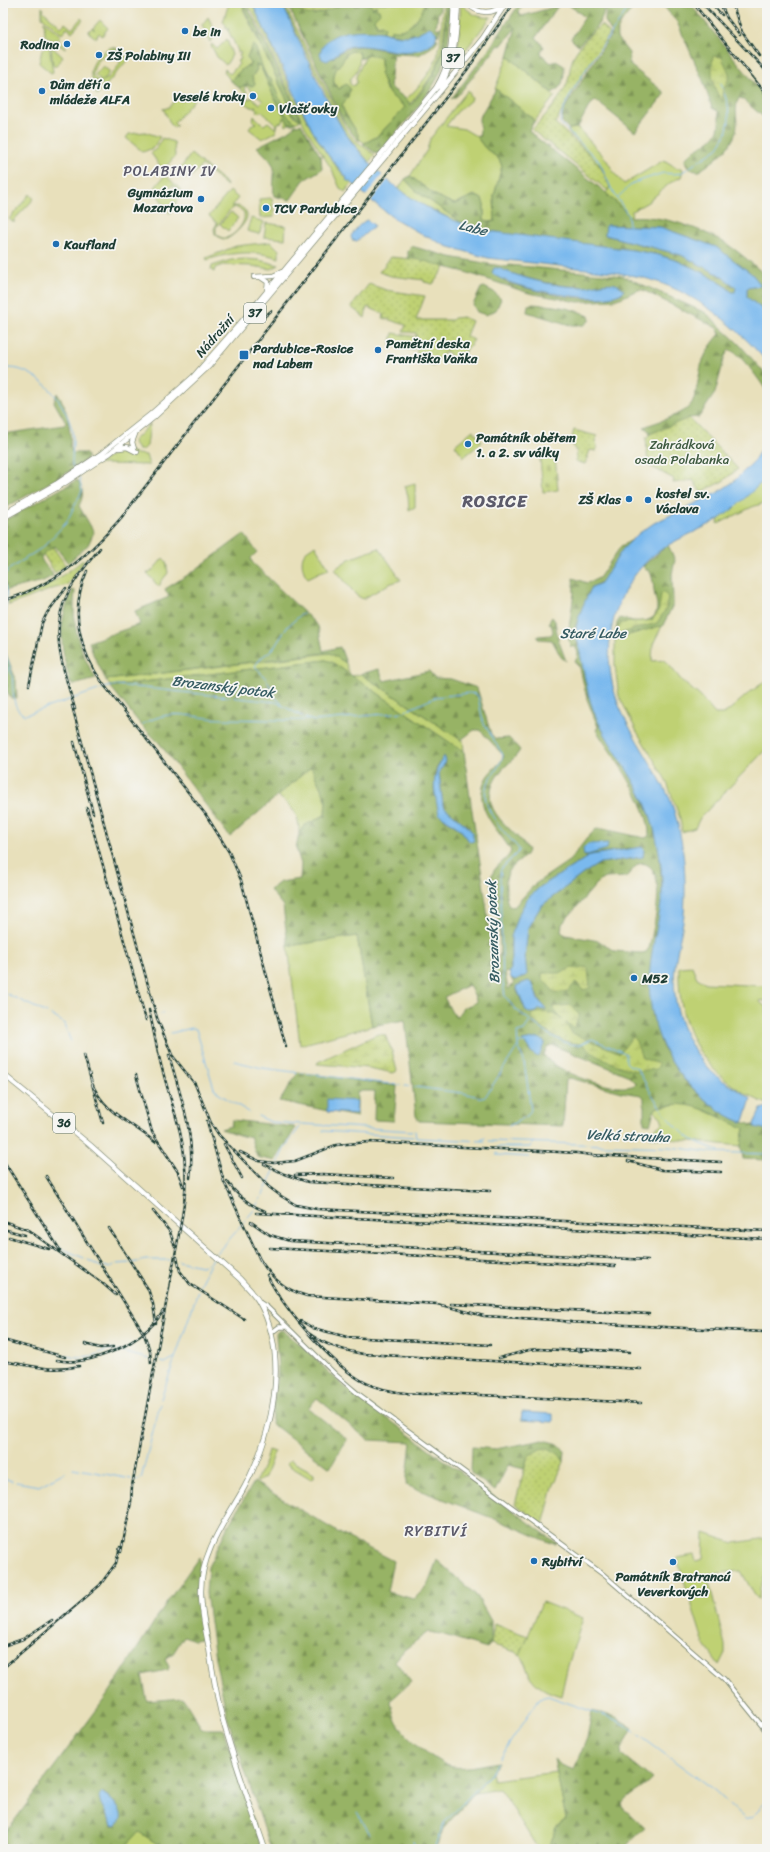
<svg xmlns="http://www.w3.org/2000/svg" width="770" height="1852" font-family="Sriracha,sans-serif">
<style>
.green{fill:#bfd173;stroke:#6f8754;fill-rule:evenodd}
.forest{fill:url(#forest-firs);stroke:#5b784c;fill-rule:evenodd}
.wetland{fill:url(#wetland-marsh);stroke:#6f8754}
.cemetery{fill:url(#cemetery-stones);stroke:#6f8754}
.garden{fill:url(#garden-dots);stroke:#6f8754}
.water{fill:#7ab9ee;stroke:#4c7b91}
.pier{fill:#e8e0bb}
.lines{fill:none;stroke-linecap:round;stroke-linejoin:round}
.stream{stroke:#7ab9ee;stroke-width:1}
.minor-casing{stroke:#848e78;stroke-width:5.5}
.major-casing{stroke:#848e78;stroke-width:6}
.minor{stroke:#fff;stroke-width:3.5}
.major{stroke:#fff;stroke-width:4.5}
.rail-casing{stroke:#1f3d34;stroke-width:2.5}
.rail{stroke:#f6f6f2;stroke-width:1;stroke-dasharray:3;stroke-linecap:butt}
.poi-dot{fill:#1f6fb2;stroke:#f6f6f2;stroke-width:1.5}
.labels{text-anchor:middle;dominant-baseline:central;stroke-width:3.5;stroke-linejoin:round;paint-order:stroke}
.shield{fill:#f6f6f2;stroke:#60746d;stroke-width:1}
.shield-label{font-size:12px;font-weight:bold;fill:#1f3d34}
.poi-label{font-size:13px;font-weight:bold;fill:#1f3d34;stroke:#f6f6f2;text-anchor:start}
.street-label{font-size:13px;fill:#1f3d34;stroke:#f6f6f2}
.park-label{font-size:13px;fill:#3f5b41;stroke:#f6f6f2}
.neighbourhood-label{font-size:14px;letter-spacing:1px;fill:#5c5b6a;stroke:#f6f6f2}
.water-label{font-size:14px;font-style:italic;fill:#365c62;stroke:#f6f6f2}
.quarter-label{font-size:15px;letter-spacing:1px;fill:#5c5b6a;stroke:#f6f6f2}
.district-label{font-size:17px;font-weight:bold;letter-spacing:1px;fill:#5c5b6a;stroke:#f6f6f2}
</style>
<defs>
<pattern id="forest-firs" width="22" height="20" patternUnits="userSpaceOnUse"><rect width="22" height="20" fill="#97b365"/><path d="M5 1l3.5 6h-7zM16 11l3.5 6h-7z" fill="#7b9354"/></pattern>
<pattern id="wetland-marsh" width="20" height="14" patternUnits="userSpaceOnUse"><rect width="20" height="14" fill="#bfd173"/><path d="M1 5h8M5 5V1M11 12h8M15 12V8" fill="none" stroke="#a4b464"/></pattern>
<pattern id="cemetery-stones" width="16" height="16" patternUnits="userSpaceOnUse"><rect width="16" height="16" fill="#bfd173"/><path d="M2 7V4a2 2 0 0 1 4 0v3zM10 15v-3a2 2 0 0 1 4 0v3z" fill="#a4b464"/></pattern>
<pattern id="garden-dots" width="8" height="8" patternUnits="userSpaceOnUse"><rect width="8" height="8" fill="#bfd173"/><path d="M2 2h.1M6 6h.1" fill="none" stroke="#a4b464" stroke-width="1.8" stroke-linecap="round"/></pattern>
</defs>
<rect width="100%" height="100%" fill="#f6f6f2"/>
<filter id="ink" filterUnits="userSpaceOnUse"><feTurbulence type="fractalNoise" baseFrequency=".025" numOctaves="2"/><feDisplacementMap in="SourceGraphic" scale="8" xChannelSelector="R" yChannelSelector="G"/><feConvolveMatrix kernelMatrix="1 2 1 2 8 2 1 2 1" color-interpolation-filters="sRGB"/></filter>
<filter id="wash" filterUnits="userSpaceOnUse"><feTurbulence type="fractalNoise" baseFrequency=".012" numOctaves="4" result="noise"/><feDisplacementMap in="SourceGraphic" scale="16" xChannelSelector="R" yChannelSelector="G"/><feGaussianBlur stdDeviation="0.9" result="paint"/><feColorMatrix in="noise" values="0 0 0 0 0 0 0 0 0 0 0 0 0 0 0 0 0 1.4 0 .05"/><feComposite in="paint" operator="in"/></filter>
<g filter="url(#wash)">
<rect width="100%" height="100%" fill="#e8e0bb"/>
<path class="green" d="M229 3H241L245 6 243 9 288 102C288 111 293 117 301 120L295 123 286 114 252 47 247 56 251 63C246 66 233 76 231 81L224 72 225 69 230 74 239 64 237 61 241 59 239 55 241 54 240 52 237 53 238 51 229 32 227 30H229L228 28H226V25L223 22Z
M243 3H252C278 58 299 118 336 166 341 172 346 179 352 183L345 192 340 188 331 168 305 127 253 12Z
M282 3H284L346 129 354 139 375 155 369 162 344 131Z
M370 3H424L423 10 419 16 408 28 390 34 383 32 374 19 376 17 374 9 377 7 373 9Z
M443 3H445C444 53 443 65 410 104L406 99C417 90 441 61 438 48L440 46Z
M461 3C470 13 478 19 491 17L457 61Z
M42 7 44 9 43 11 61 27 65 23 72 29 81 18 83 20 72 32 67 28 62 34 42 17Z
M208 17 215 31 219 30 210 42 202 25Z
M100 20 108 28 102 36 99 33 96 38 88 32 92 28 95 30 93 28Z
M44 21 61 36 57 39 52 40 45 35Z
M227 39 232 55 226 65 217 57 211 45 212 44 217 49Z
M58 40 66 47 65 49 57 43 53 48 63 57 55 67 53 65 51 47Z
M49 45 53 72 51 73 39 63 42 50Z
M112 47 121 50 125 58 127 56 129 58 98 95 95 93 103 84 93 80C85 69 101 50 112 47ZM112 50C134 51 112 77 103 81L110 72 103 66 95 75 102 81H98L93 76C91 67 104 52 112 50Z
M351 51 359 52C361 61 358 73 350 79V84L353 86 357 83 356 77 366 55 370 54 381 57V74L386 90 405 107 378 136 365 143 360 140 343 109 342 105 350 90 342 86 339 89 333 81 336 67 345 55Z
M508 56 555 96 534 122 532 118 495 89Z
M257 64 263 70 274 97 289 124 286 126 283 117 282 122 278 123 276 132 262 139 249 129 251 125 256 123 253 120 254 116 264 125 268 122 275 128 277 125 261 111 258 113 257 112 259 109 257 110 255 108 256 106 253 108 245 103 248 98 250 99 251 97 260 104 263 101 246 86 244 89 247 92 246 94 239 88 246 85 251 86 252 77 256 71V65Z
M468 90 472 99 457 112 446 126 464 129 476 136 485 148 499 159 502 166 494 196 495 221 489 222 484 220V204L482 199 474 195 454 204 435 195 410 176 427 150 430 139Z
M199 94 174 123 177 126 172 127 163 108 164 109 169 107 176 99 183 101 193 95Z
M578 128 606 159 615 174 624 184 664 160 677 168H681L683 170 681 177 670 183 648 202 632 211 631 217 606 193 610 187 602 167 568 132 569 129Z
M145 132 160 137 153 148 143 152 126 138 129 134Z
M162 138 174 142 175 156 166 167 162 169 151 153 157 148Z
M191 154 226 183 227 186 202 165 191 177 180 169Z
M165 175 181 190 180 191 172 185 168 190 179 200 175 204 177 206 170 214 155 191 156 186Z
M405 179 416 191 466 226 415 201 399 188Z
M230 191 238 198 231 207C238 204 247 208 247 217 246 224 230 240 223 240L215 234 214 229 217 223 209 216ZM235 207 243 211C249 221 232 240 222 238L216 234V227L231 209Z
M30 194 34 199 13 221 15 222H12L9 219Z
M272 198 274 217 260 218 259 199Z
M231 212 238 218 228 231 220 224Z
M251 218 264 222 259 234 247 231Z
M266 223 286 226 285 239 264 237Z
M271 242 279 250V258C255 250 231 252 207 260L206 258 236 246Z
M245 259 259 260 279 265 271 269 252 266 223 265 215 268 214 272 211 270 212 266 231 260Z
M393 333 416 337 413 350 390 346Z
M150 424 147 446 143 450H138L133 441Z
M473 430 482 442 464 457 455 445Z
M123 448 137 454 146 455 149 465 98 464Z
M767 478V502L752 507 718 524 719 519Z
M415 483V507L409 510 408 496 405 486Z
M315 545 329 569 320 572 308 578C303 574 300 560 304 554 306 550 312 548 315 545Z
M379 548 401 580 389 584 363 599 356 595 335 569 349 559Z
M163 558 166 561 168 573 160 583 161 584 158 586 147 573 153 570Z
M83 560 84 561 67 585 52 589 9 605 8 601C37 593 61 578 83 560Z
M664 622 653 644 652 661 665 660 683 682 700 696 715 714H723L728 711 749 693 767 680V748L700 818 695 828 682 832 680 818 666 780 636 730 619 696 615 666V639Z
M330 653 346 663 350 675 326 660 110 686 106 680Z
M361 674 461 740H463L464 751 458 748 352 676Z
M311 766 326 799 325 815 304 826 299 833C299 812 292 808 277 795Z
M357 936 372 1026 300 1045 288 946Z
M692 966 697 978 706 983 767 986V1002L761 1000 760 1002 767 1008V1104C706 1079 677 1033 679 967Z
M677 1104H691L744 1128 741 1146 650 1137 655 1129 663 1123 661 1117 654 1111 658 1107Z
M268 1450 274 1452 265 1477 258 1482 256 1481 265 1462Z
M290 1460 314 1473V1477L311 1479 288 1465 287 1463Z
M704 1533 734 1543 767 1538V1571L760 1588 759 1600 754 1594 741 1571 707 1574 725 1645V1653L719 1665 704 1644 677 1558 694 1555 696 1561 703 1559Z
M542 1602 583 1618 567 1669 561 1696C545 1691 533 1686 527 1669 525 1664 524 1658 520 1655Z
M557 1772 566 1819 556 1827 549 1849H538L502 1791 499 1789 475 1793 491 1773 493 1780Z
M139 1832 165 1849H128L125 1846Z"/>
<path class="forest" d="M287 3H296L299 9 314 15 344 3H370L373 9 374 6H377L375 9 379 10 380 13 374 19 377 25 382 24 385 27 383 32 390 34 391 29C407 35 422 17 424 3H440V11L438 12 436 28 437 29 440 27 438 36 436 32 419 33 404 36 374 31H357L332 59C357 35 373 52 403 52 412 52 424 46 433 43L436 39H438L435 45 419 55 393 54 390 87 406 99 411 105C442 67 446 51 446 3H450C450 28 449 56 437 79 422 105 399 129 380 152L377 154 363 144 378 136 405 107 389 94 380 73 382 70 381 58 368 54 361 59 359 52 351 51C345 55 345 58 341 63 335 70 333 74 334 84L339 89 346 84 350 88 348 97 342 105C344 117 361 132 359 141L350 131 343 120Z
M520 3H524L518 12 522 16 558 6 536 37 544 47 541 52 542 55 551 63 556 61 564 66C564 78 564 87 552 93L508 56 516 27 501 46 499 45 457 96 451 99 488 51Z
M566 3H603C608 21 588 34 578 46L571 39 585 17Z
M606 3H640C631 10 615 25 617 38L629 53V62L631 66 665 93 635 132 595 100 588 108 578 127 569 129 562 122 563 111 612 33 605 21Z
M661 3H690L767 99V120L741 98H739C733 108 739 121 736 132 731 149 713 162 699 171 692 172 685 166 685 159 701 141 725 143 718 111L712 108 704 83 677 22Z
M243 6 248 9 252 15 301 120 289 111 288 102Z
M253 45 255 46 266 77 271 79 286 114 295 122 294 124H289L274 97 260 66 256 65 257 69 252 77 255 84 253 86 246 85 239 88 231 81C233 76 246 66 251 63L247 58Z
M496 89 532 118 534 122 529 130 532 134 604 191 631 217C660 214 704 229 728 245 741 253 752 264 764 274L767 277V313L747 297V288L760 286 752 274 716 247 660 227 607 225 605 235 681 255 718 274 737 287V290L733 293 724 285 704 273 678 261 659 255 633 250 523 237 466 226 416 191 405 179 410 176 435 195 454 204C465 202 471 192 482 199L484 204V220L489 222 495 221 494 196 502 166 499 159 485 148 476 136 478 137 480 132 479 118Z
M301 124 321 157 322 169 304 180 290 200 274 196C271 166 283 171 257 147L292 129 295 125Z
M411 246 450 257 507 267 509 265 623 276 706 313 740 345 767 376V392C761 382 739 351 729 350L725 356 715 393 699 417 689 418 650 434 649 431 644 427C658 421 678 417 689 407 698 398 698 372 703 360 707 350 713 342 720 334L717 328 643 290H637L623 297 614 300 578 302 529 293 465 272 408 258V251ZM498 268C524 279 555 286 583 287 592 288 601 282 610 284 615 285 619 290 623 293 591 307 537 292 505 282Z
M484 287 494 292 501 299 496 310 486 315 477 312 473 305 481 288Z
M531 304C551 305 571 307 589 316L590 320 584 325H570L527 312 528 305Z
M57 393 65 406H64C68 415 69 425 70 435 71 441 69 448 73 453H85L87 455V459L70 471 3 509V434L64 425 66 423 54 402Z
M77 480C84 490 84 495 79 506L94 532 88 545 68 563 55 546C51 548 43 553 41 558 44 567 51 568 53 576L43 581 3 591V521Z
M244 534 257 552 251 558 252 562 318 626 323 651 340 647 346 663 330 653H324L106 680 93 654 89 642 140 624 135 611 169 597 165 589 191 573Z
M632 540 622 550 601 583 592 587 578 622V642L589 696 642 797 653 822 659 847 662 893 653 1015 662 1046 672 1063 684 1080 711 1105 734 1119 767 1130V1160L743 1159 741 1146 744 1128C715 1117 696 1099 664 1106 662 1107 660 1106 658 1107 652 1110 653 1119 650 1124L644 1123V1098L642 1095 621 1092 570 1078 566 1080 563 1126 419 1121 416 1116 405 1020 372 1026 357 936 288 946 283 906 270 890 280 882 300 879 301 864 296 848 299 833 304 826 325 815 326 799 311 767 230 837 160 744 141 725 110 686 326 660 332 662 458 748 464 751C472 822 487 893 493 964L497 965C502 954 499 917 496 904 495 896 490 889 491 880 492 865 508 861 511 851 498 828 473 809 485 781 488 771 500 766 504 756L480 730H474L461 740 361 674 379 669 384 681 429 671 435 678 451 679 477 688 491 734 496 739 509 738 520 750C514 761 502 767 496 778 476 812 513 826 528 850 525 864 503 862 506 890 506 895 506 901 509 905L514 907 535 884 570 860 587 838 596 829H603L645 838 649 836C650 803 613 757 596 730L598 727 587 699 580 668 574 662C579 657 579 652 575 647L570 646 568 636 574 593 573 578 587 583 599 578 621 546ZM444 756 446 761 439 773 443 806 467 826 470 842 460 829 445 820 434 789 436 769ZM628 848 644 850 643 857 600 863 584 873 541 906 528 927 525 956 527 975 515 980 511 978 514 984 508 989 505 973 510 972 511 969V937L517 917 540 887 591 855ZM641 863C670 865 653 931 649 948L646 952 642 953 614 951 599 941 566 935 561 932 562 924 599 881 606 878 626 877 637 865ZM528 981C536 990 538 1000 546 1010L540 1009 526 1011 516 989 518 985ZM469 985 477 1002 463 1008 457 1016 452 1013 444 997ZM534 1039 545 1042 540 1052H530L527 1044 522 1041ZM552 1045 627 1075 636 1084C620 1096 553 1071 544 1055L547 1047Z
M668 545 675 560 672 574 673 600V605L662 627 660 626 615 639 617 623 620 618C632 622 658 626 657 606 657 603 656 600 655 597 653 587 654 579 649 570H646L643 566Z
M73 590 75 591C71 625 79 650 96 679L73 685 70 683C61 646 56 624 73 590Z
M552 617 555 621 558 639 566 661 561 657 552 640 538 639V636L551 635 553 632 552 627 549 622Z
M3 646 16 680 17 698H11L5 688 3 689V678L6 671 3 662Z
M298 1072 397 1086 394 1121 374 1120 375 1091H357V1117L280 1101Z
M232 1120 294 1127 295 1129 275 1161 257 1157 250 1136 245 1137 221 1129 231 1126Z
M282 1330 301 1345 342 1385 557 1543 556 1545 500 1521 406 1485 411 1442 368 1440 317 1398 308 1408 347 1439 330 1468 278 1428 271 1424 278 1370 276 1334 277 1332Z
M543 1440 558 1444 565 1450 564 1462 559 1454 528 1456 524 1469 508 1465 495 1491 471 1473 472 1447 496 1449Z
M254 1482 341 1534 393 1561 387 1592 414 1599 427 1586 437 1560 477 1596 491 1621V1644L487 1648 441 1634 428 1632 404 1650 395 1661 411 1682 391 1700C392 1708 394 1719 399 1726 408 1738 438 1765 453 1767 466 1769 485 1764 499 1762L488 1777 443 1829 436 1849H271L227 1717 215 1658 206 1593 208 1567 227 1528Z
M199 1557 200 1564 197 1588 205 1638 194 1640 184 1636 172 1655 165 1658 169 1667 168 1670 142 1675 147 1701 183 1698 202 1729H223L262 1849H165L139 1832 126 1846 128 1849H3V1836L109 1693 161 1611ZM107 1795 120 1812 112 1825 106 1814Z
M592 1711 616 1717 633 1728 622 1749 621 1754 652 1779C644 1789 627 1795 622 1804L624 1809 645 1828 628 1844 629 1849H549L556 1827 566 1819 554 1759 561 1765 574 1770 587 1738Z"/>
<path class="wetland" d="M296 3H344C330 9 303 25 296 3Z
M713 56 722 57 730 76 722 93 723 102C711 87 711 74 713 56Z
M664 593 668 597 666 609 657 623 618 634 617 629 621 623 652 620 659 610 661 594Z
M585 967 588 968 590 988 583 990 576 982 568 991 555 993 542 978V973H559L572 968 579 969Z
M571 1005C585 1020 577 1013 575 1028L566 1023 572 1033 620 1053 632 1037 636 1041 642 1058 659 1064 657 1069C649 1070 640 1072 632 1070 618 1066 592 1056 584 1045 578 1043 573 1043 568 1042 555 1038 539 1028 531 1017L532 1014C544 1011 552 1011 562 1020L552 1007Z
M378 1034 385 1035 392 1051 397 1071 393 1073 369 1068 317 1064 318 1062Z"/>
<path class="cemetery" d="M555 456 558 490 543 492 540 459Z"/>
<path class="garden" d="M601 25 610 33 583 75 555 123 589 154 601 167 610 187 607 190 532 130C544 117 557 103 565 88 570 79 569 70 572 61 575 49 592 32 601 25Z
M391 257 421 260 445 267 433 284 424 282V280L391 276 379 272Z
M369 284 386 290 425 296 416 320H452L454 318 463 317 472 321 466 336 474 340 458 361 446 351 433 367 417 354 416 333 403 332 406 325 383 318 384 314 367 307 365 318 351 307Z
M689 418 738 469 723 481 703 491H700L693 480 673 483 674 479 648 465 646 438 650 434Z
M574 430 597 436C595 441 598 445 596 451L590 450 585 464 575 461 577 453C571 444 571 440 574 430Z
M53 547 66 566 55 573 43 554Z
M548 1448 559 1454 564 1462 553 1487 543 1525 515 1504 528 1456 540 1449Z
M494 1624 528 1636 520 1656 515 1652 491 1644Z"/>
<path class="water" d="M252 3H282C294 31 307 58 320 86 328 101 335 117 344 131 377 181 431 218 488 231L633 250 659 255 678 261 704 273 724 285 732 292H735L736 287 718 274 681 255 605 235 606 225 660 227 716 247 752 274 760 284V286L747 288V297L767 313V362C732 321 685 284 630 275L629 277V275L613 272 488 258 446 246 416 231 392 217 373 202 352 183 346 180 347 178 328 155 312 130Z
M430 27 436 32C437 39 435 42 429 45 405 60 379 44 353 46 343 46 336 56 327 61L322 59 320 53C327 28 362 29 382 32 389 34 397 36 404 36 414 37 422 30 430 27Z
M367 220 374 225 373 227 357 241 352 240 351 236C354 231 361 222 367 220Z
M494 268H498C524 279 555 287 583 287 595 287 615 277 624 290 614 309 506 288 492 273Z
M767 439V478C751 491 737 508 719 519 698 532 674 539 655 554 610 591 598 655 620 708 634 740 655 767 670 799 684 836 687 875 684 915 682 932 677 949 675 966 671 1003 682 1038 707 1067 720 1082 736 1087 751 1099L744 1121 741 1122C721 1114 704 1100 690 1085 660 1055 646 1011 650 969 652 943 660 919 662 894 663 871 659 847 653 825 643 787 615 756 598 721 587 699 583 667 578 642 570 631 586 598 592 587L601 583 622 550 638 534 654 523 717 493 733 482 753 462Z
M444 756 446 761 439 773 443 806 467 826 472 832 474 841 470 842 460 829 439 814C434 789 430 778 444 756Z
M608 843 607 849 584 856 583 849 588 844Z
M642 847 644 850 643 857 600 863 584 873 541 906 528 927 525 956 527 975 515 980 511 978 509 972 511 969V937L517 917 528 898 540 887 591 855Z
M528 981C536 984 535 994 538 1000 541 1004 545 1005 546 1010L540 1009 536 1012 529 1013 526 1011 516 986Z
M539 1038 545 1042 539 1057C529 1054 530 1046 522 1041Z
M327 1099 357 1101 356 1114 327 1112Z
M767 1107V1130L755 1127 754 1124 761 1109Z
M522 1412 553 1414V1422L521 1420Z
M102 1793C108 1795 120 1808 121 1814 122 1819 119 1823 116 1826L112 1825 101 1804 99 1797Z"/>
<path class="pier" d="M383 174 389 178 370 202 365 197Z"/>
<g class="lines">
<path class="stream" d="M618 197 633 183 663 173 674 174 681 173 717 149 726 134 729 120 728 105 721 83
M629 226 628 215 612 190 599 161 560 123C561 97 611 36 626 11L635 3
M3 368C8 368 14 368 18 369 44 376 66 404 72 430 74 440 72 453 72 464L74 469
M3 577 8 570 43 547 66 523 82 491 79 477
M3 625 7 595 3 577
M3 648C6 656 11 665 12 675 14 687 10 709 25 715L104 688 117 685 276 702 305 718 314 721 403 712 436 697 469 693 476 694 478 696 483 722 503 755C500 767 492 774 487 785 478 808 506 833 519 849V851L501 869 500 876 503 983 505 996 515 1009 551 1036 569 1044 579 1045 592 1039 625 1053 626 1054V1062L629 1065 637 1068C652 1095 665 1120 691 1139 699 1144 711 1147 719 1151
M3 681 9 667
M282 704 275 697 267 680 255 666 262 657 273 649 288 626 303 613
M143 724C175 706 191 719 224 719 252 719 280 721 308 720
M3 993 5 994
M7 994 47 1013
M160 1014 163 1013
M51 1015 64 1023 71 1042
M171 1033 192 1028 196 1029 214 1088 219 1094 249 1112
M518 1043H525
M234 1061 262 1068 463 1093 483 1098 485 1097 518 1046
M258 1116 271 1122 412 1131
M509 1126 527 1116 531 1110 524 1061 518 1046 517 1032 524 1030 531 1020
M323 1131 413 1137
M415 1131 416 1138 485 1141
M481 1140 485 1138
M489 1141 669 1147 710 1152 767 1154
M497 1147H531L533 1142
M497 1153V1155L529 1157
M263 1195 284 1149 302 1124
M256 1206 261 1198
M248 1217 255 1209
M244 1223 246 1220
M58 1247 84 1258
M216 1254 242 1225
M88 1260 101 1267
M179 1261 201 1266 208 1264
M132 1263 146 1260H169
M117 1264 130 1263
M104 1266 110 1268 114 1265
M199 1286 213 1258
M66 1355 77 1357 92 1356 110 1349 149 1359
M160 1362 165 1363 174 1358
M161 1399 198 1291
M73 1468 131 1479
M3 1478 12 1481
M134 1480 141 1479 160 1404
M16 1482 39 1486 65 1472
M500 1758 536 1703 540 1698 548 1696 616 1720 625 1725 714 1790 745 1819 751 1817 767 1801
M357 1812 370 1834
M413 1841 415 1849
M434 1849 444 1823 488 1777 498 1762"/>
</g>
</g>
<g filter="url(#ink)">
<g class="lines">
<g class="minor-casing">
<path id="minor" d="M259 1302 267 1307 336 1375 357 1393 604 1575 724 1679 767 1732
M271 1333 279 1327H286"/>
</g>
<g class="major-casing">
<path id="major" d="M467 3C478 15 494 15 504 3
M440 87C456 58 456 35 458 3
M254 277 273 276 282 272
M262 278 268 282 267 290
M119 448 127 447 137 452
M134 449 132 442 135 434
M3 514 56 484 102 453 151 414 193 377 244 319 436 88C453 60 452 34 454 3
M3 518 60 486 110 453 153 418 209 366 441 90 483 38 506 3
M3 1074 90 1145 240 1279C246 1286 254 1293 259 1302 290 1357 273 1433 245 1486 227 1519 201 1551 201 1591 201 1610 205 1629 209 1648 212 1669 216 1692 221 1713 233 1759 250 1804 265 1849"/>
</g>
<use href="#minor" class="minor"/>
<use href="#major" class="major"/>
<g class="rail-casing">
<path id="rail" d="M693 3 767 95
M702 3 767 72
M711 3 722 15
M720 3 727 18 740 35
M732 3 742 32 759 56
M265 316 271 311
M87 571C69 611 79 651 104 685L206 815 229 852 241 880 286 1047
M3 601C55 585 86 558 121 518L467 70 514 3
M29 685 42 623 47 613 66 588
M72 706 157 1018 172 1055 195 1084 211 1123 219 1135 269 1187 281 1196 296 1205 317 1209 767 1231
M75 709C64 671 48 631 68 593 76 576 89 562 100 548
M74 742 93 813
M87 808 146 1020
M84 1055 103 1123
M169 1055C180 1095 196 1136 190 1178
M136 1075 152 1132 178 1172 183 1186
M91 1081C104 1114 130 1121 155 1142
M207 1121 224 1182 232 1199
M224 1144 242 1178
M240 1152 259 1161 274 1163 295 1161 336 1145 369 1142 577 1153 598 1156
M592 1155 721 1162
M3 1160 60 1250
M628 1161 662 1170 721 1172
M264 1164 284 1174 308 1182 490 1191
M295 1175 323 1174 393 1178
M46 1176 144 1334 150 1351 151 1363
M227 1181C236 1195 249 1205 265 1211
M230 1195 261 1262
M153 1211 170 1232 175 1247
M256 1213 767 1239
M3 1221 28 1230 101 1282 116 1295
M251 1222 270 1235 290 1241 648 1260
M109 1228 148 1289 153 1304 156 1323
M3 1229 25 1235
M9 1237 49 1249
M270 1248 615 1266
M177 1257 180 1271 190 1284 244 1319
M259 1258C271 1278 285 1290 307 1296L437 1304 484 1316 554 1320 571 1322
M267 1275C283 1308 338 1374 373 1386 395 1394 422 1395 445 1393
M451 1304 649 1314
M301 1321 313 1328 347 1337 490 1345
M566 1322 764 1332
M307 1332C324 1345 342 1350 363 1354L641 1369
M3 1340 65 1357
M85 1344 100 1348 113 1347
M576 1349 630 1352
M499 1358 529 1350 538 1349 582 1351
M57 1360C90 1368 147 1341 163 1311
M3 1361C28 1365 53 1373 79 1366
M441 1393 641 1403
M121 1552 131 1502 132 1486 179 1234C183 1212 187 1190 185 1167 184 1135 171 1103 163 1072 157 1052 154 1031 149 1010
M3 1646 23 1639 52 1620
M3 1668 100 1585 116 1563 120 1547"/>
</g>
<use href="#rail" class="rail"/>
</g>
</g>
<g class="poi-dot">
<circle cx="185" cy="31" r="4"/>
<circle cx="67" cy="44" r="4"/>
<circle cx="99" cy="55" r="4"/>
<circle cx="42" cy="91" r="4"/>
<circle cx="253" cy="96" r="4"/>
<circle cx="271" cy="108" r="4"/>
<circle cx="201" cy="199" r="4"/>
<circle cx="266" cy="208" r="4"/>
<circle cx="56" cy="244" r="4"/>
<circle cx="378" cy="350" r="4"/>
<rect x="239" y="350" width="10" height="10" rx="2"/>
<circle cx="468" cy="444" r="4"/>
<circle cx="629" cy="499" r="4"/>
<circle cx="648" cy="500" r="4"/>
<circle cx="634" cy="978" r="4"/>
<circle cx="534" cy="1561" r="4"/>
<circle cx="673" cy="1562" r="4"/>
</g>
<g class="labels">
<g class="shield">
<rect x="442" y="48" width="22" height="20" rx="3"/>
<rect x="244" y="303" width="22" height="20" rx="3"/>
<rect x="53" y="1113" width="22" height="20" rx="3"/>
</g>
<g class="shield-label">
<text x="453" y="58">37</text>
<text x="255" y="313">37</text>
<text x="64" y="1123">36</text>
</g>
<g class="poi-label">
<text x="193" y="31">be in</text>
<text x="59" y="44" text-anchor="end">Rodina</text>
<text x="107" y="55">ZŠ Polabiny III</text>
<text x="50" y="84">Dům dětí a<tspan x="50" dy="15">mládeže ALFA</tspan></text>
<text x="245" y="96" text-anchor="end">Veselé kroky</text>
<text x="279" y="108">Vlašťovky</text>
<text x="193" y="192" text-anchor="end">Gymnázium<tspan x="193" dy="15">Mozartova</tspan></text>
<text x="274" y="208">TCV Pardubice</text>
<text x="64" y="244">Kaufland</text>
<text x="386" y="343">Pamětní deska<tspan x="386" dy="15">Františka Vaňka</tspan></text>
<text x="253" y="348">Pardubice-Rosice<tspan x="253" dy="15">nad Labem</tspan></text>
<text x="476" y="437">Památník obětem<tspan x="476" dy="15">1. a 2. sv války</tspan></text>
<text x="656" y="493">kostel sv.<tspan x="656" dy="15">Václava</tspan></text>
<text x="621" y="499" text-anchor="end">ZŠ Klas</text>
<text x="642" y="978">M52</text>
<text x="542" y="1561">Rybitví</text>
<text x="673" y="1576" text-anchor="middle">Památník Bratrancú<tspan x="673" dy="15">Veverkových</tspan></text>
</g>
<g class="street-label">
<text transform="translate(215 336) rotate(-49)">Nádražní</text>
</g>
<g class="park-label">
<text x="682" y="444">Zahrádková<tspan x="682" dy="15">osada Polabanka</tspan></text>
</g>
<g class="neighbourhood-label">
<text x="170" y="171">POLABINY IV</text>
</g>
<g class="water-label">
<text transform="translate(473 228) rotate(14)">Labe</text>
<text x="593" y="633">Staré Labe</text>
<text transform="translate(223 687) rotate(7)">Brozanský potok</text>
<text transform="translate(493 932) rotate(-92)">Brozanský potok</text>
<text transform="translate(628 1136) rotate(2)">Velká strouha</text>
</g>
<g class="quarter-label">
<text x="436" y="1531">RYBITVÍ</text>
</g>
<g class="district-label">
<text x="495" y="501">ROSICE</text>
</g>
</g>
<rect width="770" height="1852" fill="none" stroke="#f6f6f2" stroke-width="16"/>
</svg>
